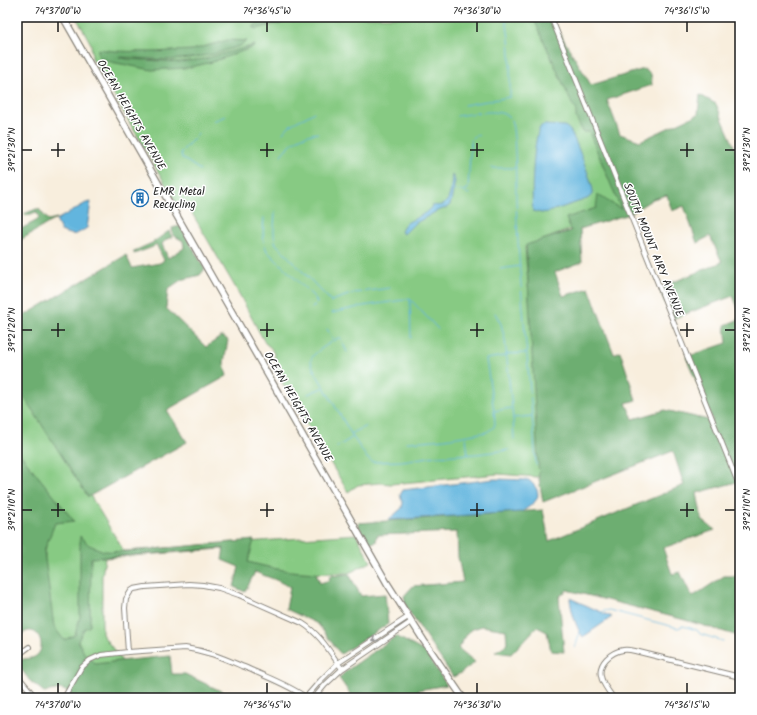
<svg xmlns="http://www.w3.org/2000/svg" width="757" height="715" font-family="Kalam,sans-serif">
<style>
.green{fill:#87ca83;stroke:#527350}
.forest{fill:#6dae71;stroke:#446546}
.water{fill:#62b5de;stroke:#3f687d}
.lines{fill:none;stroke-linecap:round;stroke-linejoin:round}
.stream{stroke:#62b5de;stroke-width:1}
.minor-casing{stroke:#8a857c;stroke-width:6}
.major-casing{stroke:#8a857c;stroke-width:8}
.minor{stroke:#fff;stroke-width:4}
.major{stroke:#fff;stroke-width:5.5}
.oneway{stroke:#999}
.ticks{fill:none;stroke:#1c1c1c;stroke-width:1.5}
.labels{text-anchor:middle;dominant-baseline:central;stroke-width:3;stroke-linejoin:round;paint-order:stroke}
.street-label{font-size:11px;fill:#1c1c1c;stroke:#fff}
.poi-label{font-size:11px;fill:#1c1c1c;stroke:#fff;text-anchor:start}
.neatline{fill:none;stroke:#1c1c1c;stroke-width:1.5}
.ticks-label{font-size:10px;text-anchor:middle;fill:#1c1c1c}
</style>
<rect width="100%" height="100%" fill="#fff"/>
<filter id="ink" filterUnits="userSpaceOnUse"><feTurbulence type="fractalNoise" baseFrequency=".025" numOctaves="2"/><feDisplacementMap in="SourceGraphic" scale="8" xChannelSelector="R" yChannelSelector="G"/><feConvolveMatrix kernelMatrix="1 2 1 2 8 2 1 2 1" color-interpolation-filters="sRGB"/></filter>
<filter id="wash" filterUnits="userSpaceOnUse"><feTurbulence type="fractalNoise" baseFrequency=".012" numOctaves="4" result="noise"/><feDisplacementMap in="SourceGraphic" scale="16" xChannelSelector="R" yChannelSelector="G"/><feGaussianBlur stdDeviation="0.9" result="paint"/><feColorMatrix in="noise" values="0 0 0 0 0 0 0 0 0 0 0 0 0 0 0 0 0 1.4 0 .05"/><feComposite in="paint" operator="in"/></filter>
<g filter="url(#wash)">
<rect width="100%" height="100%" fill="#f8eedd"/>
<path class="green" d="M76 17H544L622 209 525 247 544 476 537 477 498 474 391 484 380 483 358 485 348 492 281 381 274 354 271 348 265 343 238 292 189 208 178 206 92 58 91 44Z
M17 375 124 551 356 534 371 562 349 573 273 574 221 549 105 558 102 576V634L125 665 65 667 41 596 46 545 59 510 17 454Z"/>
<path class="forest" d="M268 17H282V23C276 26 283 24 276 24 269 25 262 28 256 29L254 28V26L265 20Z
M533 17H551L553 22 591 85 644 69 651 74 652 85 607 100 620 134 640 141 698 114 700 95 716 104 740 160V313L733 296 672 319 659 288 722 262 710 236 697 243 684 206 672 211 667 195 653 199 629 214 580 229 582 262 555 272 563 296 589 288 614 354 620 351 636 400 626 403 633 419 665 410 713 421 686 357 727 343 725 325 740 319V481L697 493 702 520 715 530 663 548 672 574 680 572 692 597 724 576H740V655L735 651 738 636 685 620 567 590 559 597 564 652 551 651 547 632 537 627 511 654 495 652 507 644 506 630 482 626 470 630 458 648 475 662 461 673 453 677 406 607 404 596 413 586 463 582 458 557 457 532 377 535 376 542 367 543C363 536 360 530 358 523L543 510 549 541 684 485 673 451 543 502 539 479 526 245 571 231 566 218 596 208 598 195 621 209 589 132H583L576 118V109L572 104Z
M228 40 247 41 240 46 214 54 191 58 168 60 119 57 127 59 179 62 204 59 255 45 254 47 212 62 187 68 166 69 152 70 111 62 98 56V49L114 51 152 52 192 50Z
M36 209H39L48 220 57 218 17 242V231L36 221 39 218V216L36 212 26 216 24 214Z
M180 226 205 269 200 275 181 280 168 289 166 308 206 347 222 336 228 340 224 363 227 376 167 410 187 442 88 497 17 386V320L126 255 132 268 160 263 164 260 156 244 153 247 134 254V251L152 243 169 231 172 237 167 239 162 244 168 258 184 248 183 241 173 235 172 228Z
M17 450 74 521 55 523 44 551 54 627 64 640 75 635 80 617V536L89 545 104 551 123 552 254 540 248 562 272 568 290 571 316 573 320 583 330 580 329 576 349 574 361 596 385 594 388 624 341 654 338 651 318 624 286 609 290 587 276 580 255 572 245 592 234 587 239 567 222 560 224 548 91 558 90 626 84 629 78 641 84 653 96 664 119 661 170 656 172 674H185L236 698H82L75 695 73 698H69L71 693 61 689 44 692 30 681 18 665V662C24 656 33 661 38 654 44 648 41 632 31 631 26 630 21 635 17 638Z
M396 636 425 652 447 685 418 690 424 698H353L339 678 346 671Z"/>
<path class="water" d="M545 125 564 126C567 127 569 129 571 132 575 139 594 186 593 192 592 195 590 197 587 199L548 212 541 213 533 211C531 199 533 137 540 128 541 125 542 126 545 125Z
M452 175 455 181 451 202 450 205 446 208 437 211 414 224 404 234 402 233 401 232 404 225C413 218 425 216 432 206 435 205 439 206 442 205 452 201 451 183 452 175Z
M91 202 87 228C75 235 75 237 61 231L56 220 58 219 86 203Z
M494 479 529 480C546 495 536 503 521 512L388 520 402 508 403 502 400 495 403 490Z
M570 599V598L612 617 583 637C576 628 571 610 570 599Z"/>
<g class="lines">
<path class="stream" d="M464 105 510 97C510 72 512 42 505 17
M457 116C470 114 501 107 510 118 516 126 516 186 516 199 519 288 530 376 536 465
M213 121 226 116
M283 133C290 121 304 120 314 112
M198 134 181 152 182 158 200 170
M281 155C291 142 301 135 318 133
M492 168H516
M453 190 462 191 468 189 471 139 474 136 479 135
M462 191 469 194
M275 211C275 222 272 234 276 244L331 301
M264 218C263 230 262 240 267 251L315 298 317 303 312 308
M500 269 520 266
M410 299 438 329
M410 299 411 338
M331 302V301L354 293 390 288
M332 313 363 306 410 299 409 298
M495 313 501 324 505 340 513 418 514 439
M327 329 334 341
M347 352 340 337C333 341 312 353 311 360 311 364 313 367 314 370L353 437 367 458 372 462 402 461 435 456 476 454 509 450
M308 394 324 387
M494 411 511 408
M513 418 532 416
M351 434 366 426
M466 437 468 455
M406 442H410L445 439 487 432 494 427 495 423 494 411 486 359 504 356 508 354 526 353
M337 447 353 437
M600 612 609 610 678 628 683 626 697 630 700 634 723 641
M575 648 580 632"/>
</g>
</g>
<g filter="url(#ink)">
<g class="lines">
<g class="minor-casing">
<path id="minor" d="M551 17 740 488
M128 652 125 608 126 599 131 591 134 589 145 587 189 584 203 585 219 588 239 595 302 623C320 634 330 652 342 669
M17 656 29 647
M17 675 36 698
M306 697 320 681 338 663 408 617
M64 698 81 668 90 660 101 655 128 652 185 648C209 651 227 660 249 669 269 678 289 685 307 698
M314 698 325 685 342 669 411 622
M613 698C609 691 602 684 601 676 598 663 611 652 623 650 627 649 631 650 635 651L740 677"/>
</g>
<g class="major-casing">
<path id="major" d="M63 17 387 583 424 641 463 698"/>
</g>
<use href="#minor" class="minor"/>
<use href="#major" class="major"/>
</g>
<defs><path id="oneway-chevron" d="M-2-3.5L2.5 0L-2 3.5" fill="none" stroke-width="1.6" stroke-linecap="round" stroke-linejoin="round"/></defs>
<use class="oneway" href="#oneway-chevron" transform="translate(375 639) rotate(146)"/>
</g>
<path class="ticks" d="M58 22V32M267 22V32M477 22V32M687 22V32M58 143V157M267 143V157M477 143V157M687 143V157M22 150H32M51 150H65M260 150H274M470 150H484M680 150H694M725 150H735M58 323V337M267 323V337M477 323V337M687 323V337M22 330H32M51 330H65M260 330H274M470 330H484M680 330H694M725 330H735M58 503V517M267 503V517M477 503V517M687 503V517M22 510H32M51 510H65M260 510H274M470 510H484M680 510H694M725 510H735M58 683V693M267 683V693M477 683V693M687 683V693"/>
<defs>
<g id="building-ring" transform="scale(0.9)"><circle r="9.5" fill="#fff" stroke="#1f6fb2" stroke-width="1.5"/><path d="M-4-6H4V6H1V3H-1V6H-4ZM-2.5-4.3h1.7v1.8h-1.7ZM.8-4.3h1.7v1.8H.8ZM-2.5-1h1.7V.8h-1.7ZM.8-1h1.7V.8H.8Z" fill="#1f6fb2"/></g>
</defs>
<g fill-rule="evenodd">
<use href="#building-ring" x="140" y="198"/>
</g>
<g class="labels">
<g class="street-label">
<text transform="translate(131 115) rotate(60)">OCEAN HEIGHTS AVENUE</text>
<text transform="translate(653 250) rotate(68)">SOUTH MOUNT AIRY AVENUE</text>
<text transform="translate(298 407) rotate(60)">OCEAN HEIGHTS AVENUE</text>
</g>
<g class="poi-label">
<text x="153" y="192">EMR Metal<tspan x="153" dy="13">Recycling</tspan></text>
</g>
</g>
<rect width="757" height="715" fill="none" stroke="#fff" stroke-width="44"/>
<rect x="22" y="22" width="713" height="671" class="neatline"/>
<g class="ticks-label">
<text x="58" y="14">74°37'00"W</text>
<text x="267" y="14">74°36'45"W</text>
<text x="477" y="14">74°36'30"W</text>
<text x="687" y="14">74°36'15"W</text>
<text transform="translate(11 150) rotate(-90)" y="4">39°21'30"N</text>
<text transform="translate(746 150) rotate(-90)" y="4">39°21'30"N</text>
<text transform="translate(11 330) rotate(-90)" y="4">39°21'20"N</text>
<text transform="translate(746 330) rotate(-90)" y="4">39°21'20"N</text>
<text transform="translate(11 510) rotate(-90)" y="4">39°21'10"N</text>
<text transform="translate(746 510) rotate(-90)" y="4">39°21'10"N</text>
<text x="58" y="708">74°37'00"W</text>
<text x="267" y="708">74°36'45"W</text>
<text x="477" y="708">74°36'30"W</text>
<text x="687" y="708">74°36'15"W</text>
</g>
</svg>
